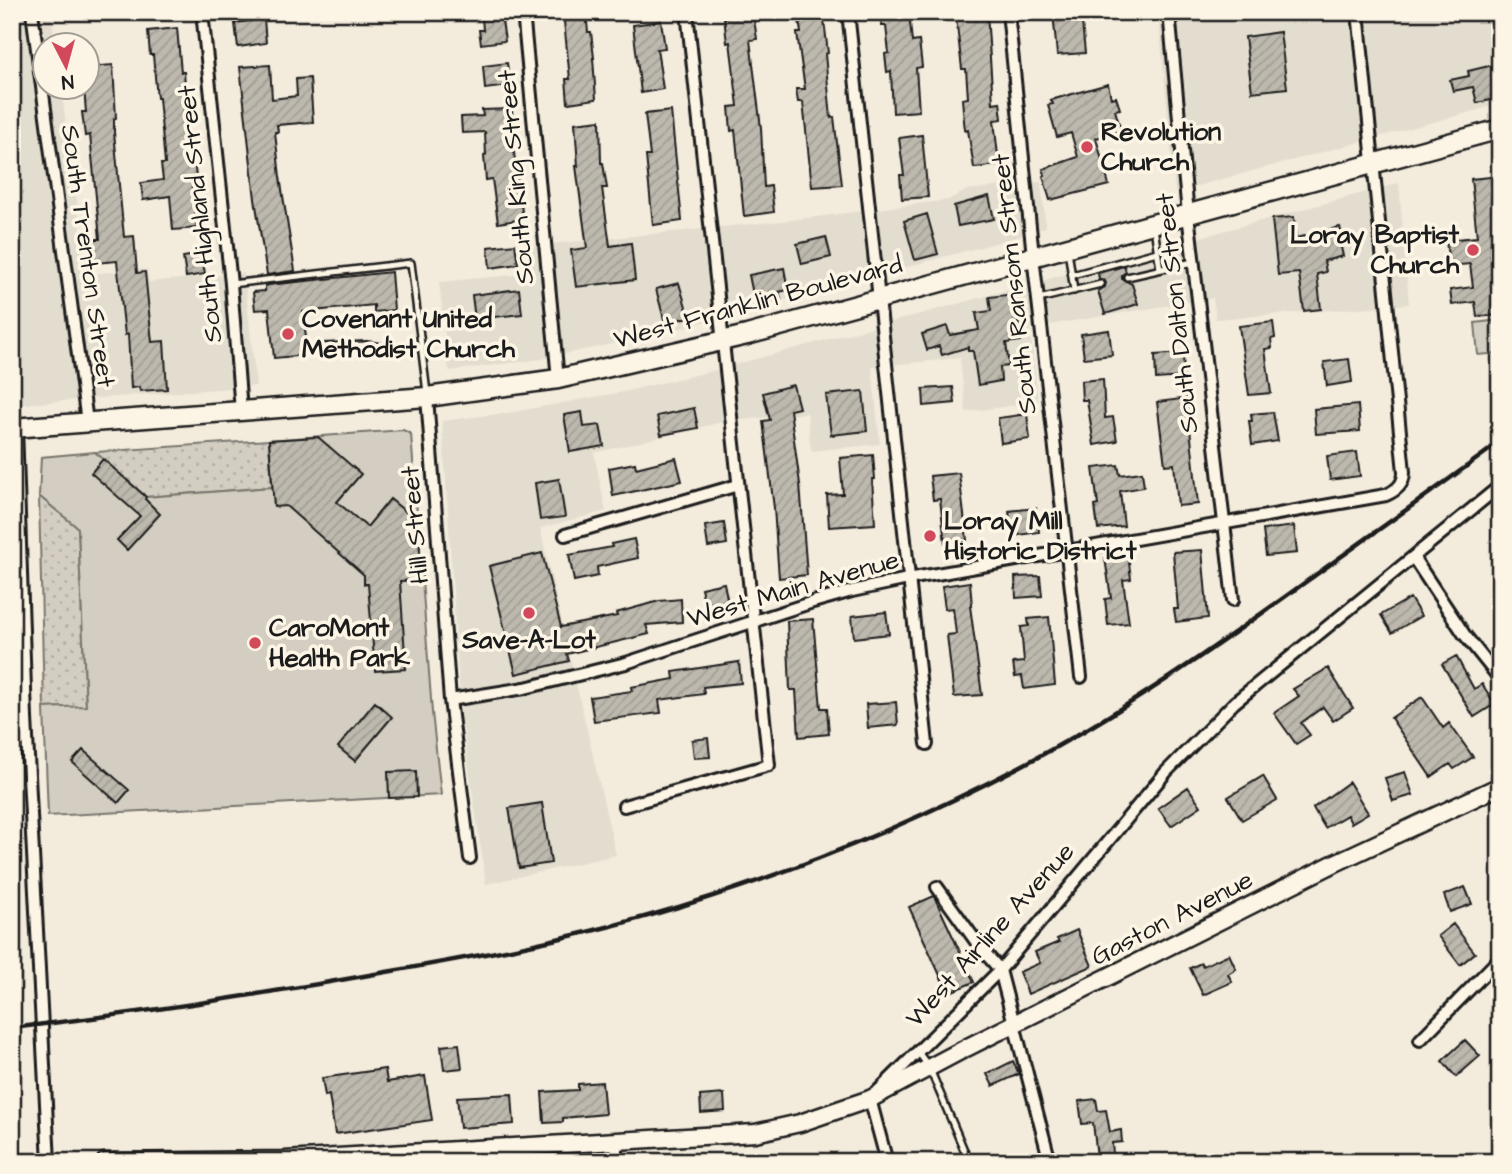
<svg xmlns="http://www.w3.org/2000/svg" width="1512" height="1174" font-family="'Architects Daughter',sans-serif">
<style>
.built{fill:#e3ddcf}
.grass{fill:url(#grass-dots);stroke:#78756e;stroke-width:2}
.park{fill:#d3cec1;stroke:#78756e;stroke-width:2}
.building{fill:url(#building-hatch);stroke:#1c1c1c;stroke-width:2}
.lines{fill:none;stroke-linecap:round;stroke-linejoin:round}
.lane-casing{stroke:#1c1c1c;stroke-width:10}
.street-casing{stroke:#1c1c1c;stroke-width:16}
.secondary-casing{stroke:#1c1c1c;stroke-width:21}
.primary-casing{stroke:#1c1c1c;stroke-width:23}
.lane{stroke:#fcf5e5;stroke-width:5}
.street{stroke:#fcf5e5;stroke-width:10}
.secondary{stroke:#fcf5e5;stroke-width:16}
.primary{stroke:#fcf5e5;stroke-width:18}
.rail{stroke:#1c1c1c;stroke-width:4.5}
.poi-dot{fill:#d1495b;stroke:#fcf5e5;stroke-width:2.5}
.labels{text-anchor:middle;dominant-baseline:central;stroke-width:7;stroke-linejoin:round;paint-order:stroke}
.poi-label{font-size:26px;font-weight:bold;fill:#1c1c1c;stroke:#fcf5e5;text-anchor:start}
.street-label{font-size:26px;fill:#1c1c1c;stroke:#fcf5e5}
</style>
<defs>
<pattern id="grass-dots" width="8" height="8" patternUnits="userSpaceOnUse" patternTransform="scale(1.75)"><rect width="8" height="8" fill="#d3cec1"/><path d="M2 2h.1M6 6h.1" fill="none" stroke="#b5b0a5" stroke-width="1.8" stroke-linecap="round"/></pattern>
<pattern id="building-hatch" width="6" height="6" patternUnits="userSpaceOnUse" patternTransform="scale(1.75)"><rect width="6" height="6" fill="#beb9ae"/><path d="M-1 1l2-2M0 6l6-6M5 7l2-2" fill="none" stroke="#a39e95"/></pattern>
</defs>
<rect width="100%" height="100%" fill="#f3ecdd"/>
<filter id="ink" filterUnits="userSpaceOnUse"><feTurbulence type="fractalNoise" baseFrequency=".0143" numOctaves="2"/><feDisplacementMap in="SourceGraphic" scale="14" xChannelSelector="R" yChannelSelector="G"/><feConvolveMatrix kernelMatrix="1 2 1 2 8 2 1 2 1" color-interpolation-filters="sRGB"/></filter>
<g filter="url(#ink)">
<path class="built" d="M12 12H51L55 45 46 46V88H61L87 274 147 269 149 282 244 273 256 386 12 405Z
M1158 12H1500V104L1175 192Z
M1041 182 1046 227 1021 236 663 333 542 359 449 371 439 282 533 273 531 246 792 220 948 200 967 190Z
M1399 183 1409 304 1216 319 1213 298 1030 328 1038 402 966 412 960 358 872 367 880 444 811 451 807 413 722 422 594 453 606 511 540 528 616 855 486 884 461 715 442 421 513 412 623 392 712 371Z
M12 778 23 989 12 990Z"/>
<path class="grass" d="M269 440 273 487 146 497 95 452Z
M39 496 78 528 86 707 44 708Z"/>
<path class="park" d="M1500 320V353L1478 355 1475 323Z
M403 430 411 434 432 712 441 795 48 816 44 708 86 706 78 528 39 496 41 457 95 452 146 497 272 487 269 440Z"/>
<path class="building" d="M563 12H586L588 32H591L594 58H593L596 99 568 103 566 79H570Z
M798 12H823L828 53 825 54 831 118 834 117 842 185 812 187 803 102H798L796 89H805L797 33H801Z
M881 12H909L912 42 919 41 922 67 916 68 919 111 893 113 891 71 887 72 885 54 889 53 886 26H882Z
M1053 12H1081L1085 53 1057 55Z
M753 13 757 39 750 40 761 128 764 187 771 186 774 212 744 216 735 130 731 131 729 107 738 106 730 42 727 43 724 17Z
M987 13 993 103 1000 102 1002 119 994 120 999 165 974 168 968 130 965 131 962 99 968 98 966 69H962L956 17Z
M501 14 505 41 481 44 479 30H483L482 17Z
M264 19 266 43 238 47 235 23Z
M661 21 665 48 657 49 663 89 641 93 633 25Z
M177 28 181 72H184L186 96H183L189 160H194L196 177 191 178 197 228 173 230 170 196 143 200 141 183 163 180 161 164H165L159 98H157L153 55H150L148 31Z
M1280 32 1287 88 1252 92 1245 37Z
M507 63 510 86 485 89 483 66Z
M113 65 116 118 114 119V132L124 237 134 236 137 273 145 272 152 342 164 341 167 389 140 391 139 387 131 388 128 334 125 335 117 261 95 263 93 239H100L90 135 85 136 82 112H86L84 88H88V67Z
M270 65 272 99 297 96 296 79 310 78 313 122 277 125 278 132H275L280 177 295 271 267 275 255 199 240 67Z
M1493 65 1500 98 1477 103 1473 87 1453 91 1450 80 1469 76 1468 71Z
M1108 84 1111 98 1116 97 1120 109 1115 110 1121 131 1096 138 1109 185 1050 200 1043 176 1045 175 1043 169 1078 157 1071 133 1057 137 1048 105 1053 104 1051 100Z
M512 109 514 153 523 219 498 223 492 179 486 180 484 156 486 155 485 132 462 133 461 117 483 116 482 110Z
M671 111 682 221 653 225 646 156H650L645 114Z
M600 120 601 163H603L607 188H602L610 246 631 243 635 280 576 287 571 250 587 248 576 166H578L575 123Z
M922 135 928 197 902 199 900 175H904L899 138Z
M1500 176V315L1477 317 1475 302 1452 305 1450 290 1473 287 1470 264 1449 266 1446 240 1477 237 1471 179Z
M989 196 994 219 958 226 954 206Z
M927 214 938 254 915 260 904 221Z
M1294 217 1296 238 1340 227 1344 242 1340 243 1343 256 1324 261 1326 272 1317 274 1321 309 1304 311 1299 273 1278 275 1272 219Z
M826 237 831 257 802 264 797 244Z
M515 244 518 264 490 268 488 247Z
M202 254 205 274 186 277 183 257Z
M1124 266 1126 272 1122 275V279L1132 284 1138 304 1105 314 1098 291 1105 287 1106 283 1104 280 1099 279 1098 273Z
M784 268 788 290 779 292 781 299 765 302 764 297 754 299 749 275Z
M391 272 394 310 374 312V305L303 312 308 355 274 358 269 309 255 310 253 292 265 291V286L268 285Z
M679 283 689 317 665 323 656 289Z
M519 289 522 314 475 319 472 295Z
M1014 294 1021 341 1006 343 1009 366 1000 367 1001 381 978 385 973 351H968V347L942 355 939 346 927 350 922 334 947 326 950 335 979 330 976 313 991 311 989 297Z
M1273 322 1275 338 1271 339 1272 348 1265 349 1271 393 1249 395 1239 326Z
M1109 330 1112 355 1084 358 1081 334Z
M1183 353 1184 377 1156 379 1155 355Z
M1349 359 1352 382 1327 386 1324 362Z
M1103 379 1105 418 1113 417 1117 441 1094 445 1087 400H1082L1081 381Z
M793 385 799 408 790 410 800 484 807 575 779 578 774 508 763 421 770 420 763 393Z
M953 387 955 403 924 406 923 389Z
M863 391 867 431 831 435 826 395Z
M1189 398 1192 418 1189 419 1198 504 1178 506 1174 464 1165 465 1157 402Z
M1358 405 1360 431 1316 434 1314 409Z
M694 408 698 428 661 435 657 416Z
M582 412 584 427 600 425 604 446 570 452 564 415Z
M1273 412 1278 441 1252 445 1249 421H1252L1251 414Z
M1027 414 1030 439 1001 443 998 418Z
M318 437 361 474 337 502 367 527 390 499 418 522 422 580 400 581 406 669 375 671 368 584H364V575L286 506 274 507 269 440Z
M1357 452 1360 476 1330 480 1327 456Z
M873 455 875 479H872L875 524 829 527 827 495 843 494 840 458Z
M676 458 682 481 613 496 609 468 635 463 636 468Z
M103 459 146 497 145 499 160 514 127 550 117 540 140 516 91 473Z
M1118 465 1120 475 1142 472 1144 487 1120 491 1124 526 1098 529 1095 506 1098 505 1093 468Z
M959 473 967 540 945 543 940 499 933 500 930 476Z
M559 479 565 517 540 520 535 483Z
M1036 508 1039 532 1012 536 1009 511Z
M724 523 727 544 708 547 705 526Z
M1294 526 1297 553 1266 556 1263 530Z
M634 539 638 558 597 567 598 576 574 581 569 555 612 547 611 544Z
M1202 550 1208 618 1176 622 1174 609H1178L1173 552Z
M542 553 561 627 617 616 616 613 659 601 681 599 682 622 646 625 649 634 567 654 569 661 516 674 489 566Z
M1128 555 1131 579 1123 580 1129 623 1108 625 1105 599 1111 598 1105 558Z
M1040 576 1042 596 1016 598 1015 577Z
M970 582 972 606H970L982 695 954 697 947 635 956 634 953 608 945 609 942 586Z
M724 583 729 608 707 613 701 588Z
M1410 598 1421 616 1392 633 1381 615Z
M886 612 889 634 854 638 852 616Z
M1049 617 1055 685 1024 689 1022 676 1015 677 1013 663 1024 662 1021 627 1029 626 1028 619Z
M813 619 821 708H827L829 734 799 737 796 690H790L787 621Z
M1456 656 1474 689 1482 684 1495 704 1474 717 1442 664Z
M739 662 741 683 703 687 704 694 659 700 661 713 594 721 590 697 632 691 631 687 674 679 673 672Z
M1328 668 1353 708 1333 721 1323 707 1301 723 1310 735 1296 744 1274 713 1299 696 1293 689Z
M1422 697 1443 728 1449 723 1473 757 1454 769 1450 764 1431 777 1391 718Z
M375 702 392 717 355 761 338 747Z
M896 702 898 725 868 728 866 704Z
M708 738 710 757 694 758 692 740Z
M83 750 129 790 118 803 72 762Z
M416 771 417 797 389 798 388 772Z
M1405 772 1413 795 1393 801 1385 778Z
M1263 776 1277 800 1242 820 1228 797Z
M1349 782 1368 813 1351 823 1347 815 1325 828 1313 808Z
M1188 787 1201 806 1171 826 1158 808Z
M542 803 551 863 519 868 509 808Z
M1465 887 1472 904 1450 912 1444 895Z
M934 896 974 982 948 993 909 907Z
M1453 924 1475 953 1460 965 1438 936Z
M1077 930 1092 966 1028 994 1019 972 1040 963 1035 952 1059 942 1057 939Z
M1229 954 1236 969 1228 974 1232 982 1203 995 1190 968 1201 963 1203 966Z
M1465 1040 1480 1056 1456 1077 1442 1061Z
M459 1044 462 1068 444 1070 441 1046Z
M1013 1061 1019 1074 993 1086 987 1074Z
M385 1069 387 1082 425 1076 432 1120 335 1134 329 1095 325 1096 322 1078Z
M602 1082 605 1114 563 1118V1122L544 1123 542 1092 578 1090V1084Z
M512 1094 514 1124 460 1128 457 1097Z
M724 1094 725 1111 701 1113 700 1096Z
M1096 1099 1098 1111 1106 1110 1110 1132 1121 1130 1122 1142 1112 1143 1113 1154 1097 1157 1093 1123 1082 1124 1079 1101Z"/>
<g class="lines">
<g class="lane-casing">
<path id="lane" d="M1154 227 1160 269
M1068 250 1074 291
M1072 275 1157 252
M1127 277 1193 262
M231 284 411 263 427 393
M1039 299 1101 284
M323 347 366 345 388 348 422 347
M918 1052 929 1067 969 1162"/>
</g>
<g class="street-casing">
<path id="street" d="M32 12 87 422
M202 12 231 284 241 411
M523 12 558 379
M848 12 927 744
M1008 12 1033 256 1081 677
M1169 12 1188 214 1233 600
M427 397 450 700 470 858
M16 427 26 718 49 1162
M565 535 738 485
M1413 557 1464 634 1500 679
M450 700 525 688 626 663 813 602 852 591 908 579 1386 495C1397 490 1404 484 1404 472L1358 12
M624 806 769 765 687 12
M937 887 980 947 1000 970 1050 1162
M1420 1040 1500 958
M615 1142 619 1162
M887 1162 870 1099 1000 970 1166 772 1234 703 1500 486"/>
</g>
<g class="secondary-casing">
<path id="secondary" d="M105 1162 285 1160 755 1133 800 1123 870 1099 966 1048 1335 863 1500 786"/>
</g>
<g class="primary-casing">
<path id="primary" d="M12 428 427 397 558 379 747 335 1500 129"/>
</g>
<use href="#lane" class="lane"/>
<use href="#street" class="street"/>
<use href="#secondary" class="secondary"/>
<use href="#primary" class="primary"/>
<path class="rail" d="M12 1028C140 1013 266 994 392 971 478 956 564 940 648 916 776 879 901 829 1019 767 1121 714 1214 648 1307 581 1371 535 1436 489 1500 442"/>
</g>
</g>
<g class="poi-dot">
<circle cx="1087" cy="147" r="7"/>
<circle cx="1473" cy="250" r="7"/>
<circle cx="288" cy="334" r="7"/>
<circle cx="930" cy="536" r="7"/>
<circle cx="529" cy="613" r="7"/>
<circle cx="255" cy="643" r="7"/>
</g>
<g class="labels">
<g class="poi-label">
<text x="1101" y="132">Revolution<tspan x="1101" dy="30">Church</tspan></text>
<text x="1459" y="235" text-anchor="end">Loray Baptist<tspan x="1459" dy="30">Church</tspan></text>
<text x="302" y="319">Covenant United<tspan x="302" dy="30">Methodist Church</tspan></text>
<text x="944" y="521">Loray Mill<tspan x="944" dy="30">Historic District</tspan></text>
<text x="269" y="628">CaroMont<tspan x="269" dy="30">Health Park</tspan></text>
<text x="529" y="640" text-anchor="middle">Save-A-Lot</text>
</g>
<g class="street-label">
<text transform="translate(516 177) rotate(-95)">South King Street</text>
<text transform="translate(200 214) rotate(-96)">South Highland Street</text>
<text transform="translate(88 256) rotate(82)">South Trenton Street</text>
<text transform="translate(1014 284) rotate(-96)">South Ransom Street</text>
<text transform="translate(758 302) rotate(-15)">West Franklin Boulevard</text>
<text transform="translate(1177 313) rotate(-96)">South Dalton Street</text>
<text transform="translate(415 525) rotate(-95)">Hill Street</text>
<text transform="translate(793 589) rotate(-16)">West Main Avenue</text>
<text transform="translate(1172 918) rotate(-27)">Gaston Avenue</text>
<text transform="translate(990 935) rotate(-48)">West Airline Avenue</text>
</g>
</g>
<rect width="1512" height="1174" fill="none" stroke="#fcf5e5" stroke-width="42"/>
<rect x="21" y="21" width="1470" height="1132" fill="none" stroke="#1c1c1c" stroke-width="2.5" filter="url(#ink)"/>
<g transform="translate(66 66) rotate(174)"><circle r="33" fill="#fcf5e5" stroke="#a29e95" stroke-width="2"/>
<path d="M0-5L12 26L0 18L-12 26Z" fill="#d1495b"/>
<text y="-10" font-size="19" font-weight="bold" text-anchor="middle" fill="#1c1c1c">N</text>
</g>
</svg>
